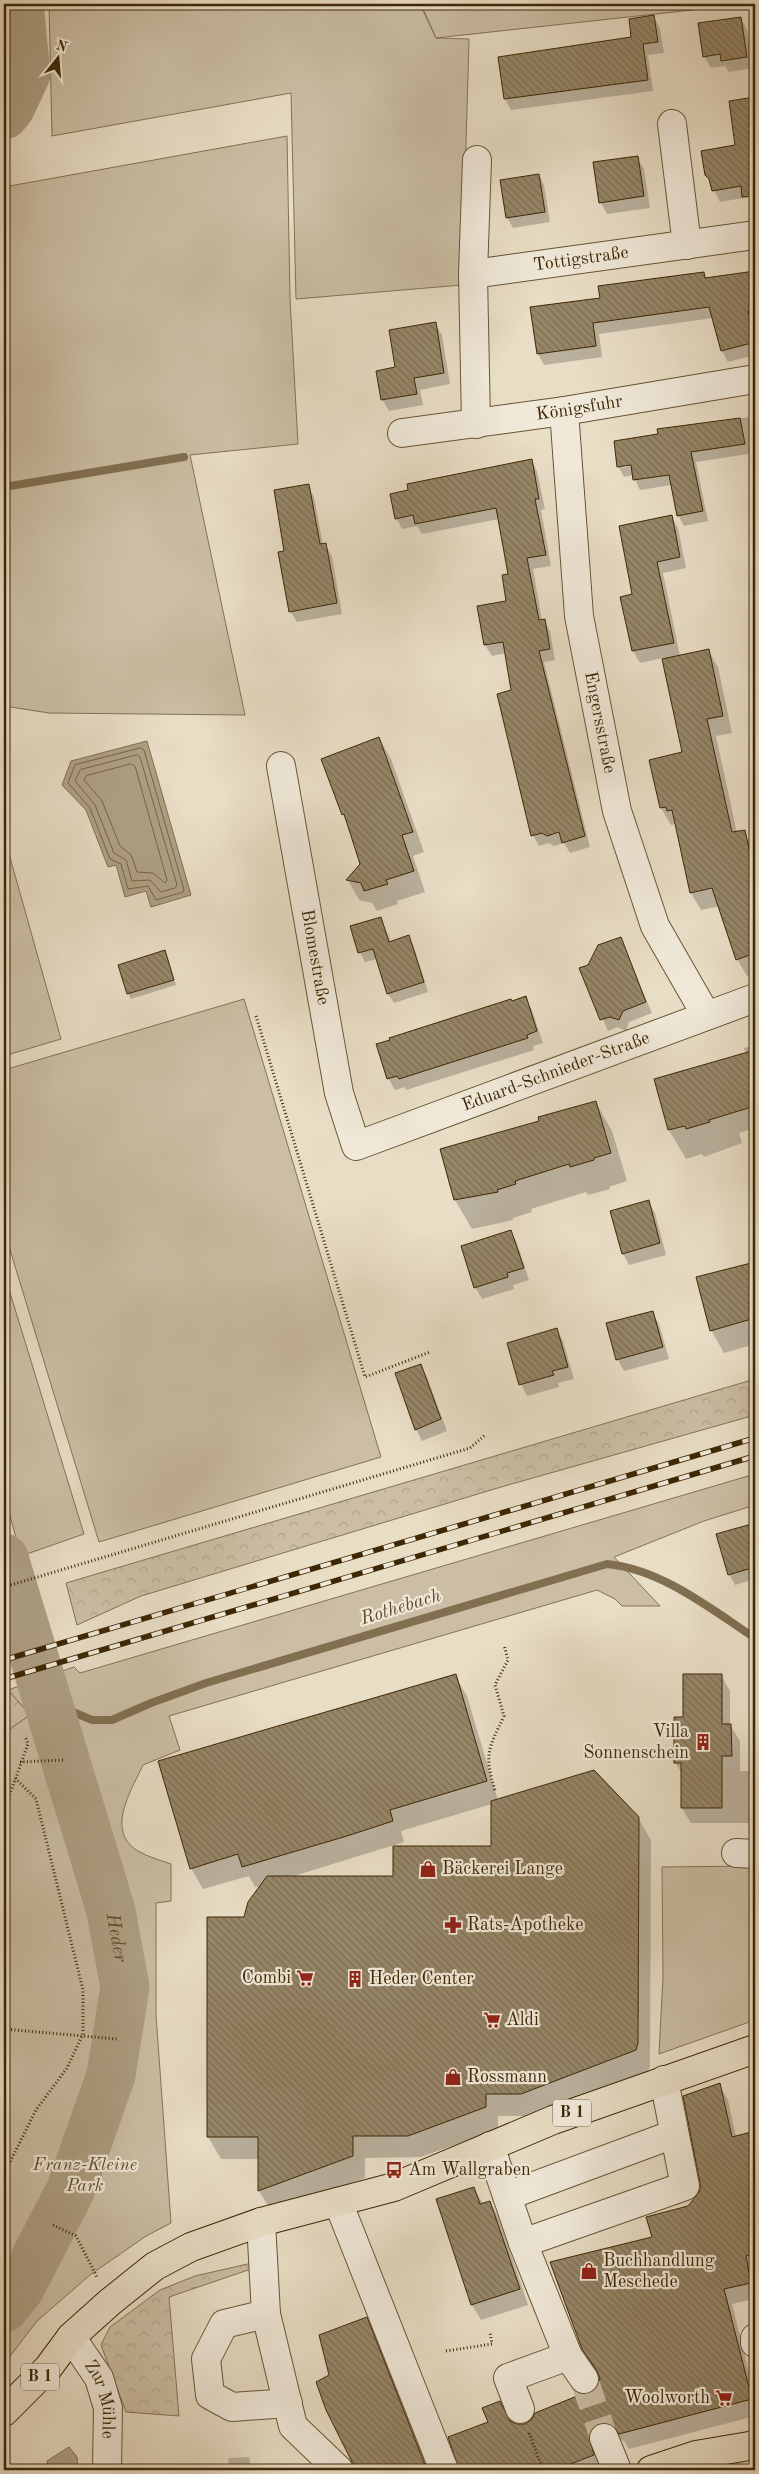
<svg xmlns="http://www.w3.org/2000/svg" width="759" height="2474" font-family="'Old Standard TT',serif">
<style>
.green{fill:#cbbea4;stroke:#847254}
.forest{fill:url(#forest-crowns);stroke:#847254}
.water{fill:#ae9f83;stroke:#816f50}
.shadow{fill:#0003;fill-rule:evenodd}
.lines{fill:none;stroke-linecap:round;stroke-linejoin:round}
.shore{stroke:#766344;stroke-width:1}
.stream{stroke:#816f50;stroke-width:8}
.river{stroke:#ae9f83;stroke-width:49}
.building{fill:url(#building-back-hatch);stroke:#3e2704}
.minor-tunnel{stroke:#c6b99e;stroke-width:28;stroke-dasharray:28 14;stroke-linecap:butt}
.minor-casing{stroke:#685434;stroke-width:30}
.major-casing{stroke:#3e2704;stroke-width:30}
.path{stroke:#3e2704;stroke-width:3;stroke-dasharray:1 2.5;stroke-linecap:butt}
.minor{stroke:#f0e9d9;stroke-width:28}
.major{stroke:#e8ddc5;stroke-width:28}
.rail-casing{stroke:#3e2704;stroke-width:5.5}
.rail{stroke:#f0e9d9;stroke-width:4;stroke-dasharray:11;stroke-linecap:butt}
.labels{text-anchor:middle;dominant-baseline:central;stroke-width:4.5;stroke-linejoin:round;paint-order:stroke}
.shield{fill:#f0e9d9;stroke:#736144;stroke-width:1}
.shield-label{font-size:16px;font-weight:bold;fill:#3e2704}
.street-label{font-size:18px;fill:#3e2704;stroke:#f0e9d9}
.poi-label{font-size:18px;fill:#3e2704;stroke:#f0e9d9;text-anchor:start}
.park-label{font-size:18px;font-style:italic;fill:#614d2c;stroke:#f0e9d9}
.water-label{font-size:19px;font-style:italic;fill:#604b2a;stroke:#f0e9d9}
</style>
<defs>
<pattern id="forest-crowns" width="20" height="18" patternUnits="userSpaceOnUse" patternTransform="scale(1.25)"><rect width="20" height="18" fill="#cbbea4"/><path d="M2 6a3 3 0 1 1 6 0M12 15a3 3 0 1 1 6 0" fill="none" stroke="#afa38c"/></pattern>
<pattern id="building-back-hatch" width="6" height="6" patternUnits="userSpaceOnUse" patternTransform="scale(1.25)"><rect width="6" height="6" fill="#968668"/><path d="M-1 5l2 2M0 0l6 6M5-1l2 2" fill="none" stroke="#7c6e53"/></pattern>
</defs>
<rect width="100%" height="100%" fill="#e8ddc5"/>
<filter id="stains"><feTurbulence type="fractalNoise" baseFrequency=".004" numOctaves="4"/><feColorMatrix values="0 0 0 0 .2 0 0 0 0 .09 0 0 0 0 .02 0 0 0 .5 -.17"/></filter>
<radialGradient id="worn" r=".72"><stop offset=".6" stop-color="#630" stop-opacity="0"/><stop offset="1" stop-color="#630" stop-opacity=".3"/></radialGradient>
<path class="green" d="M49 4H420L436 38 469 39 462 285 296 299 291 93 52 136Z
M421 4H747L436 38Z
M287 136 290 298 298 444 190 455 245 715 49 713 4 706V187Z
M4 836 61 1039 4 1056Z
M244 999 381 1457 99 1542 4 1230V1070Z
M4 1273 84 1534 21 1556 4 1494Z
M755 1474V1505L704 1521 614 1557 660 1606H622L615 1599 597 1590 169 1716 180 1750 143 1765C131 1791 105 1831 138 1851 148 1857 160 1860 171 1864V1901L156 1903V2015L171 2223 146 2236 90 2275 37 2321 4 2364V1733L30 1715 8 1690 74 1667 80 1673Z
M755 1866V2020L659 2054 663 1977 662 1867Z"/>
<path class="forest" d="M755 1379V1415L501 1487 141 1596 77 1625 66 1583Z
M8 1690 30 1715 4 1733V1691Z
M252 2263 251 2269 169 2297 179 2416 126 2412 101 2345 110 2327 160 2290 195 2276Z"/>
<path class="water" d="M147 741 191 895 151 907 146 891 125 897 116 865 108 867 86 810 62 785 71 761Z
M69 2447 77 2457 78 2470H48L47 2461Z"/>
<path class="shadow" d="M654 17 660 28 664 53 648 55 653 91 511 110 505 99 499 58 632 38Z
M741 18 747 30 753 68 729 72 725 66 711 68 704 56Z
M755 98V196L720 202 706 174 737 146 730 102Z
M637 157 644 169 650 208 607 214 601 203Z
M539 175 544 185 550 222 513 228 507 217Z
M755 272V322H753L755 355 728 362 722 351 713 318 599 334 602 357 544 365 538 354 601 299 704 273 707 279Z
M435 324 442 335 450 384 420 390 423 405 389 411 382 399 396 368Z
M755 416V453L696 462 708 521 684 526 678 515 672 485 640 490 633 475 624 477 618 466 659 435 701 425ZM637 463V465L621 468V465Z
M531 460 537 471 545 509 541 510 551 566 533 569 542 621H544L550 631 555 660 544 662 590 847 570 853 564 843 554 846 549 843 539 846 533 835 506 653 492 656 485 645 479 607 508 602 509 575 499 519 422 534 417 526 402 529 396 518Z
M308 486 314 497 323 545H325L332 556 342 614 297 622 290 611 286 552Z
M671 516 678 528 686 568 663 573 680 656 708 650 718 667 732 733 716 736 737 833 744 831 755 854V974L747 976 737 959 720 906 701 910 691 893 676 824 671 825 661 808 650 761 684 753 663 658 640 663 633 651 622 598 634 595Z
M379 738 391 759 424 852 413 856 425 892 397 901 398 904 377 911 372 903 359 900 348 880 362 864 349 824 343 814Z
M381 918 391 942 408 937 414 947 428 992 394 1003 388 994 377 959 365 962 360 952Z
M620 938 652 1013 629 1022 626 1031 617 1027 608 1031 581 969 589 966Z
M165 952 176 985 131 999 128 993Z
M525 998 532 1010 543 1043 533 1046 534 1050 406 1090 405 1087 395 1090 388 1078 512 1002Z
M755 1045V1128L739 1133 742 1143 704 1157 702 1154 686 1159 669 1130 655 1080 746 1054 744 1048Z
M596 1103 612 1131 627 1181 609 1187 610 1189 588 1195 586 1192 531 1209 532 1212 513 1218V1220L472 1229 455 1200 441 1150 540 1122Z
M648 1201 655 1213 666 1255 629 1265 623 1254Z
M511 1231 517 1243 529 1280 513 1285 514 1289 482 1299 475 1287Z
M755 1262V1344L724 1353 711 1330 698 1278Z
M652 1312 659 1324 669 1359 624 1371 618 1360 608 1324Z
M557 1330 563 1341 574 1379 558 1383 559 1387 527 1396 521 1384Z
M420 1366 427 1377 447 1431 422 1441 416 1429Z
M754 1524 755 1579 735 1585 729 1574Z
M455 1675 467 1696 498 1800 638 1818 651 1840 650 2066 648 2072 534 2116H498V2129L421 2157 365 2158V2178L272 2212 259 2191V2159H221L208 2137 245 1919 262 1886 255 1887 249 1876 203 1889 191 1868ZM492 1804V1847L394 1877H291L404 1842 401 1831Z
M721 1675 730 1691V1725L740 1741V1771H755V1823H691L682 1808V1774L675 1762 685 1718Z
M719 2084 728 2100 736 2137 755 2133V2239L716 2247 755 2251V2299L732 2304 755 2396V2416L629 2449 624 2441 615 2438 597 2453 602 2470H460L450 2438 490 2423 500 2403 511 2423 517 2426 526 2425 594 2393 599 2386 601 2378 583 2348 655 2241 698 2197Z
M474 2188 483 2204 490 2202 499 2218 528 2305 481 2320 472 2305 437 2200Z
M366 2318 375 2334 429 2470H358L327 2410 330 2376Z
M249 2457 252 2470H229L228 2458Z"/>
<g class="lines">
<path class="shore" d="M141 748 144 750 184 890 183 892 156 900 148 886 128 889 121 864 110 859 90 808 68 783 75 765Z
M137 755 140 757 177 885 175 888 161 892 150 880 132 881 126 860 114 853 95 805 75 781 80 770Z
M131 764 135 766 167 880 165 883 153 873 137 872 131 855 120 846 102 801 84 780 86 776Z"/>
<path class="stream" d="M4 487 184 457
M47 1701 92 1720H112L151 1703 206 1683 607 1564C661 1569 711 1609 755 1638"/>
<g class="river">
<path d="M4 115 10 108 26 74 19 4"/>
<path id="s1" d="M4 1558 111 1911 125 1987 111 2075 71 2189 20 2288 4 2308"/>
</g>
</g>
<path class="building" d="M654 15 658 42 643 44 648 80 504 99 498 57 631 37 629 19Z
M741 17 747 57 721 61 720 54 703 57 698 23Z
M755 97V196L742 197 741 186 712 191 709 179 705 175 701 151 735 145 729 101Z
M638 156 644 196 599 203 593 162Z
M539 174 545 212 506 218 500 180Z
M755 271V310L748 311 755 342 721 351 709 307 593 323 596 346 537 354 530 307 600 298 598 286 704 272 705 278Z
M436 322 444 373 414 378 417 394 381 400 376 371 395 367 389 330Z
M740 418 745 444 691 452 703 511 677 516 669 475 633 480 631 465 617 467 614 441 658 434 657 429Z
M532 459 539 499H535L546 555 527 558 539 620 545 619 550 649 539 651 585 836 562 843 559 832 547 836 542 833 531 836 497 694 511 690 503 642 484 645 477 606 506 601 502 575 508 574 496 508 415 524 413 515 395 519 390 494 408 490 407 484Z
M309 484 320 544 326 543 337 603 289 612 278 552 284 551 274 490Z
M672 515 680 557 657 562 674 643 632 651 620 597 632 594 619 526Z
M709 649 723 716 707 719 732 832 745 830 755 878V953L736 960 712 888 690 893 672 810 667 811 666 807 660 808 649 760 682 752 662 659Z
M379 737 413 832 402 835 414 871 386 880 388 884 364 891 361 883 346 880 360 864 344 814 342 815 321 759Z
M381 917 389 942 409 935 424 982 387 994 373 949 358 953 350 926Z
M621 937 646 1002 623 1011 619 1020 610 1017 600 1020 579 968 588 965 598 945Z
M165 950 174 980 127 994 118 965Z
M526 996 537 1031 527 1035 528 1038 399 1079 397 1076 387 1079 376 1044 390 1040 389 1038 511 999 512 1001Z
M755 1050V1106L709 1120 710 1122 686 1129 685 1126 668 1130 654 1079Z
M596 1101 611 1153 594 1158V1160L570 1167 569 1164 515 1181 516 1184 497 1190 498 1192 454 1200 440 1149 539 1121 538 1117Z
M649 1200 660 1243 622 1254 610 1211Z
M511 1230 524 1268 507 1273 508 1277 474 1288 461 1246Z
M755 1262V1318L710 1331 696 1277Z
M653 1311 663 1347 616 1360 606 1323Z
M557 1328 568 1367 552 1371 554 1375 519 1385 507 1343Z
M421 1364 441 1419 415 1430 395 1373Z
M755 1523V1567L728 1575 716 1534Z
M456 1674 487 1781 390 1810 393 1821 347 1836 242 1867 238 1854 190 1869 158 1761Z
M683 1674H722V1724H731L732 1756H722V1808H681V1763H674V1717H683Z
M594 1770 639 1817 638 2043 636 2050 521 2094H486V2107L408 2136H353V2156L258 2191V2137H207V1917H244L248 1902 267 1876H393V1846H491V1801Z
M720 2083 732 2137 755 2131V2221L750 2222 755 2254 746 2256 751 2283 724 2289 752 2399 619 2434 613 2425 607 2423H599L592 2428 589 2435 594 2455 555 2470H459L448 2437 488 2422 482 2408 500 2401 510 2421 517 2424H525L532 2419 535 2413 582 2394 592 2392 598 2386 600 2378 597 2371 582 2349 550 2262 652 2237 646 2217 688 2206 700 2191V2183L683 2096Z
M474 2187 480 2204 490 2201 520 2289 471 2305 436 2199Z
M367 2317 427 2470H356L326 2410 316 2382 329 2375 319 2335Z"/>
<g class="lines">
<path class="minor-tunnel" d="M584 2379 604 2438"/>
<g class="minor-casing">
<g id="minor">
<path d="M672 124 687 245"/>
<path d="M473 274 477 160"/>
<path id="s2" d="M564 411 579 616 617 811 655 926 706 1015"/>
<path id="s3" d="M476 424 473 274 755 235"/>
<path id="s4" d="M402 433 564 411 755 379"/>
<path id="s5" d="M281 766 339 1093 356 1146 755 998"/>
<path d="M736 1853 755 1854"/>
<path d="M490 2146 523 2243 685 2186 664 2080"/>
<path d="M507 2196 674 2134"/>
<path d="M338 2202 444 2470"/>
<path d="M261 2222 266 2314 293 2426 339 2470"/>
<path d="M266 2314 224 2324 206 2359 210 2395 232 2407 288 2403"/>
<path id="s6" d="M71 2337 99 2378 108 2408 107 2470"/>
<path d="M755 2338V2343"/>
<path d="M568 2356 584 2379"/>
<path d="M520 2409 508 2378 568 2356 523 2243"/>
<path d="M604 2438 617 2470"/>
</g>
</g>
<g class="major-casing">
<path id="major" d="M4 2412 48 2368 71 2337 110 2302 155 2266 191 2247 261 2222 394 2187 553 2120 755 2049
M651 2470 696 2455 755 2445"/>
</g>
<path class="path" d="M256 1016 365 1377 430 1352
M4 1587 470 1448 485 1435
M20 1762 63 1760
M4 1789 6 1805 4 1860
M495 1790C484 1754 488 1750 504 1716L495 1685 508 1660 504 1645
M6 1805 28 1744 25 1736
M4 2029 117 2039
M4 2170 9 2164 36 2110 67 2068 83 2034V1990L36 1799 14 1777
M53 2225 76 2236 97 2277
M446 2351 492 2344 490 2332
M529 2433 543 2470"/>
<use href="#minor" class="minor"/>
<use href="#major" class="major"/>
<g class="rail-casing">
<path id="rail" d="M4 1660 755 1438
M4 1679 755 1456"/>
</g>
<use href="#rail" class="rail"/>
</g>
<defs>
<g id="building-bare" transform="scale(1.35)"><path d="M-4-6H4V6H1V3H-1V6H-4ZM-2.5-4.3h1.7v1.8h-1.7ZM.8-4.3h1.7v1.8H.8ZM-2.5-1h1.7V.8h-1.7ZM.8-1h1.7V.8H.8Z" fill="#8f2418" stroke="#f0e9d9" stroke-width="2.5" paint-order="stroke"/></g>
<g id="shop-bare" transform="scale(1.35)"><path d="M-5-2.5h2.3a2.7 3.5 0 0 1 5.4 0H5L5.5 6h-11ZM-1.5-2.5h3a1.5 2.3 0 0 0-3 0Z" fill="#8f2418" stroke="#f0e9d9" stroke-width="2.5" paint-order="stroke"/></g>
<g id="pharmacy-bare" transform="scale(1.35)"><path d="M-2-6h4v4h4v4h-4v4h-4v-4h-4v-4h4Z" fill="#8f2418" stroke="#f0e9d9" stroke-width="2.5" paint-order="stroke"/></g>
<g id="supermarket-bare" transform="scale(1.35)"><path d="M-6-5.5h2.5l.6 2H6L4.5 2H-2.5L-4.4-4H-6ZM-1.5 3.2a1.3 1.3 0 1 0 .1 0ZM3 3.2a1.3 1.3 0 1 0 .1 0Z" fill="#8f2418" stroke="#f0e9d9" stroke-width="2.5" paint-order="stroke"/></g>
<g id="bus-bare" transform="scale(1.35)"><path d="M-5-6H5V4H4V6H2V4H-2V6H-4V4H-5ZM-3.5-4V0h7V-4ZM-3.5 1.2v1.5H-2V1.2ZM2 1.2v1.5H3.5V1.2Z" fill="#8f2418" stroke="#f0e9d9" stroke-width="2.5" paint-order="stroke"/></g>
</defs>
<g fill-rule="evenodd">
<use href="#building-bare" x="703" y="1742"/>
<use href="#shop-bare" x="428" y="1869"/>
<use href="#pharmacy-bare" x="453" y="1925"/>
<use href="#supermarket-bare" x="305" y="1978"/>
<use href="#building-bare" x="355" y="1979"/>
<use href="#supermarket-bare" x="492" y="2020"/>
<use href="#shop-bare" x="453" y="2077"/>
<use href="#bus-bare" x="394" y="2170"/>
<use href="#shop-bare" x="589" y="2271"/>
<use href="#supermarket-bare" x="724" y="2398"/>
</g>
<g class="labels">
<g class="shield">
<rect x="553" y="2099.5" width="38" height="27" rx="4"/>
<rect x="21" y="2363.5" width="38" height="27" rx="4"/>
</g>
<g class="shield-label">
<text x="572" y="2113">B 1</text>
<text x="40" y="2377">B 1</text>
</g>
<g class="street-label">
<text stroke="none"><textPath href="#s3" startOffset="259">Tottigstraße</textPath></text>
<text stroke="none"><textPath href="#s4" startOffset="179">Königsfuhr</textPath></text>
<text stroke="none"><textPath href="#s2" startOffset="314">Engersstraße</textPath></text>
<text stroke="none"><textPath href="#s5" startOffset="194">Blomestraße</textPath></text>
<text stroke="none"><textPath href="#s5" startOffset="601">Eduard-Schnieder-Straße</textPath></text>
<text stroke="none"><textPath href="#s6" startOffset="71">Zur Mühle</textPath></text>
</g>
<g class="poi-label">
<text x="689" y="1732" text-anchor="end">Villa<tspan x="689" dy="21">Sonnenschein</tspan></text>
<text x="442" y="1869">Bäckerei Lange</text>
<text x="467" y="1925">Rats-Apotheke</text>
<text x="291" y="1978" text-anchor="end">Combi</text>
<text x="369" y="1979">Heder Center</text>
<text x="506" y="2020">Aldi</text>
<text x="467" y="2077">Rossmann</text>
<text x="408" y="2170">Am Wallgraben</text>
<text x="603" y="2261">Buchhandlung<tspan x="603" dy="21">Meschede</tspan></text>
<text x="710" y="2398" text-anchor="end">Woolworth</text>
</g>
<g class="park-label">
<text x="85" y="2165">Franz-Kleine<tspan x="85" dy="21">Park</tspan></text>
</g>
<g class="water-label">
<text transform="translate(401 1608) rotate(-17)">Rothebach</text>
<text stroke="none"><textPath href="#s1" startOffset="396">Heder</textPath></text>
</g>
</g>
<rect width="759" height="2474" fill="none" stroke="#e8ddc5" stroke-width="20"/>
<rect x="5" y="5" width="749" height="2464" fill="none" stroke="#3e2704" stroke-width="2.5"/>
<rect x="10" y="10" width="739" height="2454" fill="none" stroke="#3e2704"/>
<g transform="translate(58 58) rotate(17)" stroke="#f0e9d9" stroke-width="4" paint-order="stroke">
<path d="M0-4L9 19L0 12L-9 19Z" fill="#3e2704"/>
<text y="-8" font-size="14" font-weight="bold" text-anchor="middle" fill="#3e2704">N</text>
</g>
<rect width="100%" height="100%" filter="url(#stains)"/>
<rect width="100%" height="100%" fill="url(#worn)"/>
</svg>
